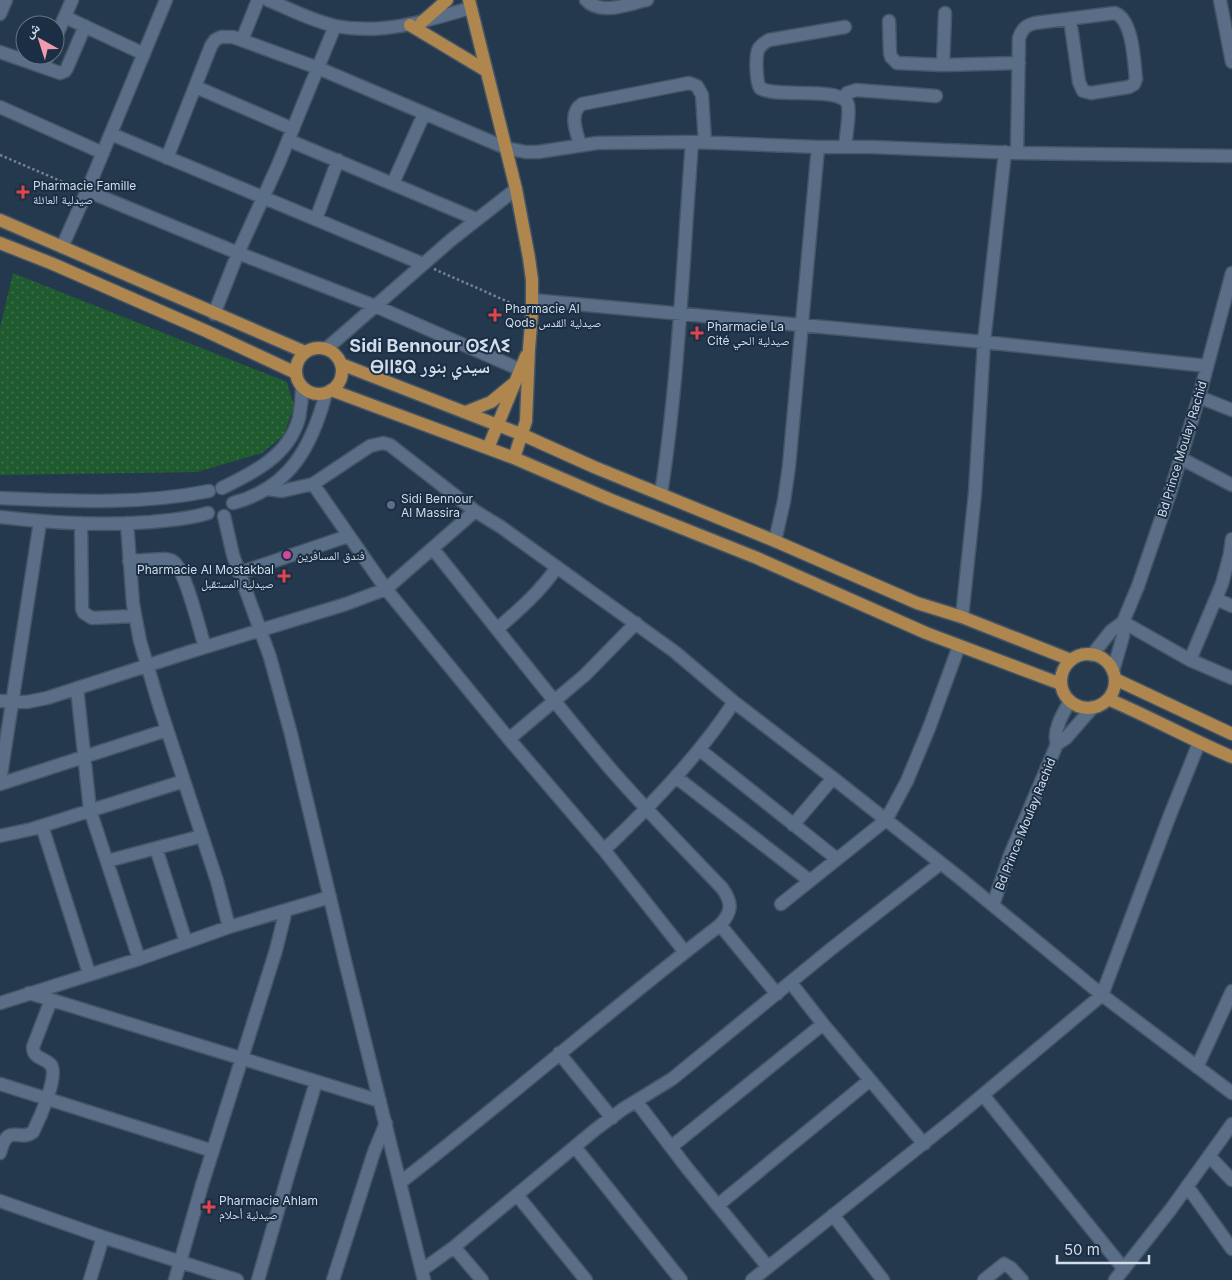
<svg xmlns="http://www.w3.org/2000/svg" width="1232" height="1280" font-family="Inter,'Noto Naskh Arabic','Noto Sans Tifinagh',sans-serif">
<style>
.park{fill:url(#park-dots)}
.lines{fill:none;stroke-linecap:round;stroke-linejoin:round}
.minor-casing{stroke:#456;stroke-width:15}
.major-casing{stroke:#456;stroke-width:15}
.path{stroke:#728294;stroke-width:2.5;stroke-dasharray:2.5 2.5;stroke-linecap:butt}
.minor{stroke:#5a6f87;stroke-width:12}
.major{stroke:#af874e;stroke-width:12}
.health-dot{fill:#e0444e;stroke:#1b2e43;stroke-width:2}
.service-dot{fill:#5c6f8a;stroke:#1b2e43;stroke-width:2}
.hotel-dot{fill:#d1479c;stroke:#1b2e43;stroke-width:2}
.labels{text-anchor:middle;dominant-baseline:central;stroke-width:4;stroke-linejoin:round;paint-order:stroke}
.poi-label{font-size:12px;fill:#d1ddea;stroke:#1b2e43;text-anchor:start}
.street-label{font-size:12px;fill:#d1ddea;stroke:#1b2e43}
.district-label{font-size:18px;font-weight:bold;fill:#d1ddea;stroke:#1b2e43}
</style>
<defs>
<pattern id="park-dots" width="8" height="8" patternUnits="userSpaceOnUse" patternTransform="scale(1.25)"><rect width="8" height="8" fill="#205a2f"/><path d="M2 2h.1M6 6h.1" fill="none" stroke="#3f714d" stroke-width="1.8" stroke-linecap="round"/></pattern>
</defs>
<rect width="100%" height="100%" fill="#25394e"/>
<path class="park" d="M13 273 287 382 294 406 284 435 262 453 197 472 0 475V328Z"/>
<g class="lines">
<g class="minor-casing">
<path id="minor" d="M268 0C290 9 312 21 336 26 381 35 427 21 470 8
M586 0C601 16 628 4 647 0
M1220 0 1232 62
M0 14 6 0
M65 17 144 54
M889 21 890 53 891 57 897 63 943 65 1019 63
M845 27 769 40C765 42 762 44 759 48 755 55 756 81 760 88 776 99 843 85 848 105 850 115 846 136 845 147
M55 39 72 0
M242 40 258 0
M0 52 60 73 65 71 67 68 85 26
M943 65 945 13
M44 67 48 55
M196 87 293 129
M844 98 847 93 856 90 936 96
M0 107 103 153
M111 134 423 264
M288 140 476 219
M580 145C577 133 568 113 582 104L689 83 697 86 702 95 705 142
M1017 153 1019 38C1022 29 1026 25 1035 23L1115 13C1133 20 1134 61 1136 79L1134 84 1129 87 1091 93 1083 91 1079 82 1070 19
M167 158 211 46 215 40 221 37H233L318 68 506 148 525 152H538L597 143 692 142 818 147H872L1017 153 1232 156
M393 183 424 114
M87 191 238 253 375 306 528 373
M316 219 338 160
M62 247 87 191 166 0
M1232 273 1199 397 1170 493 1138 586 1123 622 1190 660 1232 678
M532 300 984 342 1207 366
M214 314 238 253 278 165 335 26
M326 349 451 240 516 189
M1199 397 1232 410
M1180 458 1232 485
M313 484 386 589 509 739 604 850 685 952
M222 488C255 472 289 455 299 418 301 408 302 397 302 387
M267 489 282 491 313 484 370 446 383 443 390 445 475 511 501 527 675 652 734 702 833 778 961 879 1102 995 1232 1093
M661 494C679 377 683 259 692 142
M0 498C70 501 140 505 209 491
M233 503C290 488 312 446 326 393
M224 516 233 555 270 657 291 734 345 961 424 1280
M0 517C50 523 100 526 151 522 170 520 189 519 208 513
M81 523 82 609 84 613 92 618 135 616
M127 523 133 604 140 641 160 708 217 881 229 927
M775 541 784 501 789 466 818 147
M129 561 165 559C170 560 173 560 176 564 187 577 199 628 205 647
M239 573 348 536
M1216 599 1232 606
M962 617 975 493 984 342 1005 152
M497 629C519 610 540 592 557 567
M1092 655 1111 631 1123 622V636L1113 671
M1190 660 1222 584 1230 554 1232 539
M77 688 90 810 139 959
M0 701 27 702 47 698 189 652 346 604 386 589 475 511
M1070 701C1064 712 1052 730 1057 744L1066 738 1093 707
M509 739 585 675 636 623
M700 750 837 859
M676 777 810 881
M0 781 40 522
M0 784 167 730
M793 825 833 778
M42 826 89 973
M0 836 32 829 184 781
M156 848 186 942
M604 850C652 805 698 757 734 702
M107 861 202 836
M781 904 886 820 907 781 929 728 959 646
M993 905 1010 855 1057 744
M720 925 777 994
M791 983 823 1024 924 1144
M29 993 380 1101
M0 1003 139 959 229 927 330 897
M559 1053 612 1118
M1197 1067 1232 991
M0 1084 213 1151
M983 1095 1124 1269
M636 1101 687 1168 768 1267
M575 1147 681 1280
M671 1147 823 1024
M0 1153C8 1121 19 1143 33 1132 39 1120 59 1076 51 1065 44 1057 33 1059 33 1047L51 1000
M1209 1156 1232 1180
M401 1182C509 1098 612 1008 720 925 732 912 733 903 722 888 684 848 644 808 608 766 548 695 491 621 433 549
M1187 1186 1232 1249
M517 1195 586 1280
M0 1201 103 1237 237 1280
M718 1205 870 1080
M833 1215 883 1280
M454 1247 482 1280
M422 1270 454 1247 596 1129 623 1109 672 1079 831 949 941 863
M90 1280 103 1237
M175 1280 202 1185 276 950 286 910
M258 1280 289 1172 316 1082
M333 1280 374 1152 386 1123
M752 1280 954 1119 1102 995 1170 815 1199 743
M984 1280 1004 1264 1011 1268 1022 1280
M1115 1280 1171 1209 1232 1124"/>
</g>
<g class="major-casing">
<path id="major" d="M469 0 516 189 529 258 532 280V312L529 349 526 421 514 458
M422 22 447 0
M410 25 485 70
M0 220 305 352
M0 243 53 264 206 331 296 373
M296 371a23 23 0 1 1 46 0a23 23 0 1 1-46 0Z
M341 364 523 435 594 467 775 541 917 603 962 617 1071 660
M331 390 514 458 609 499 757 558 926 633 1061 684
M466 412 491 402 513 384
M488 448 526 356
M1061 681a27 27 0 1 1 54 0a27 27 0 1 1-54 0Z
M1115 679 1232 734
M1108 699C1150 717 1190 739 1232 757"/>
</g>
<path class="path" d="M0 155 77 188
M434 269 520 307"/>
<use href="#minor" class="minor"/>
<use href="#major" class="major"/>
</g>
<g class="health-dot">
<path d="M20.5 184.5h5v5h5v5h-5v5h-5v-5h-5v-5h5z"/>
<path d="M492.5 307.5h5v5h5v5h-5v5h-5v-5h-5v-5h5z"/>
<path d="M694.5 325.5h5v5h5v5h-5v5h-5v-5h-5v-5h5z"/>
<path d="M281.5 568.5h5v5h5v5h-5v5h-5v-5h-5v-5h5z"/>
<path d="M206.5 1199.5h5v5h5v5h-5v5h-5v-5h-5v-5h5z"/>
</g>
<circle class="service-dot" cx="391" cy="505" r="5"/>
<circle class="hotel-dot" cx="287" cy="555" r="5"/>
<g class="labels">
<g class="poi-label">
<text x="33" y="185">Pharmacie Famille<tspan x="33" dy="14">صيدلية العائلة</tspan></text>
<text x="505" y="308">Pharmacie Al<tspan x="505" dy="14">Qods صيدلية القدس</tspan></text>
<text x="707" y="326">Pharmacie La<tspan x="707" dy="14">Cité صيدلية الحي</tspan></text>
<text x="401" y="498">Sidi Bennour<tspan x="401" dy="14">Al Massira</tspan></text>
<text x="297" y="555">فندق المسافرين</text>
<text x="274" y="569" text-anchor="end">Pharmacie Al Mostakbal<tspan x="274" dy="14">صيدلية المستقبل</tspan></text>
<text x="219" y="1200">Pharmacie Ahlam<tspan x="219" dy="14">صيدلية أحلام</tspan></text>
</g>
<g class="street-label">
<text transform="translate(1182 449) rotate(-73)">Bd Prince Moulay Rachid</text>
<text transform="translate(1025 824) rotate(-68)">Bd Prince Moulay Rachid</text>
</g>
<g class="district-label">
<text x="430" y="345">Sidi Bennour ⵙⵉⴷⵉ<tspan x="430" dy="21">ⴱⵏⵏⵓⵕ سيدي بنور</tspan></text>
</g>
</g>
<g transform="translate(40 40) rotate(321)"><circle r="24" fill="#1b2e43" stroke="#647486"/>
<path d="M0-4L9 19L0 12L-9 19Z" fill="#f29aaf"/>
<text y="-8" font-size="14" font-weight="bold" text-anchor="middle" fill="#d1ddea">ش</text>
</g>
<path d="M1057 1255v8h92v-8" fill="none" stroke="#d1ddea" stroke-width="2.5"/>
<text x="1064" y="1255" font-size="15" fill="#d1ddea" stroke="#1b2e43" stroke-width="4" paint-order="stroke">50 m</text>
</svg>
